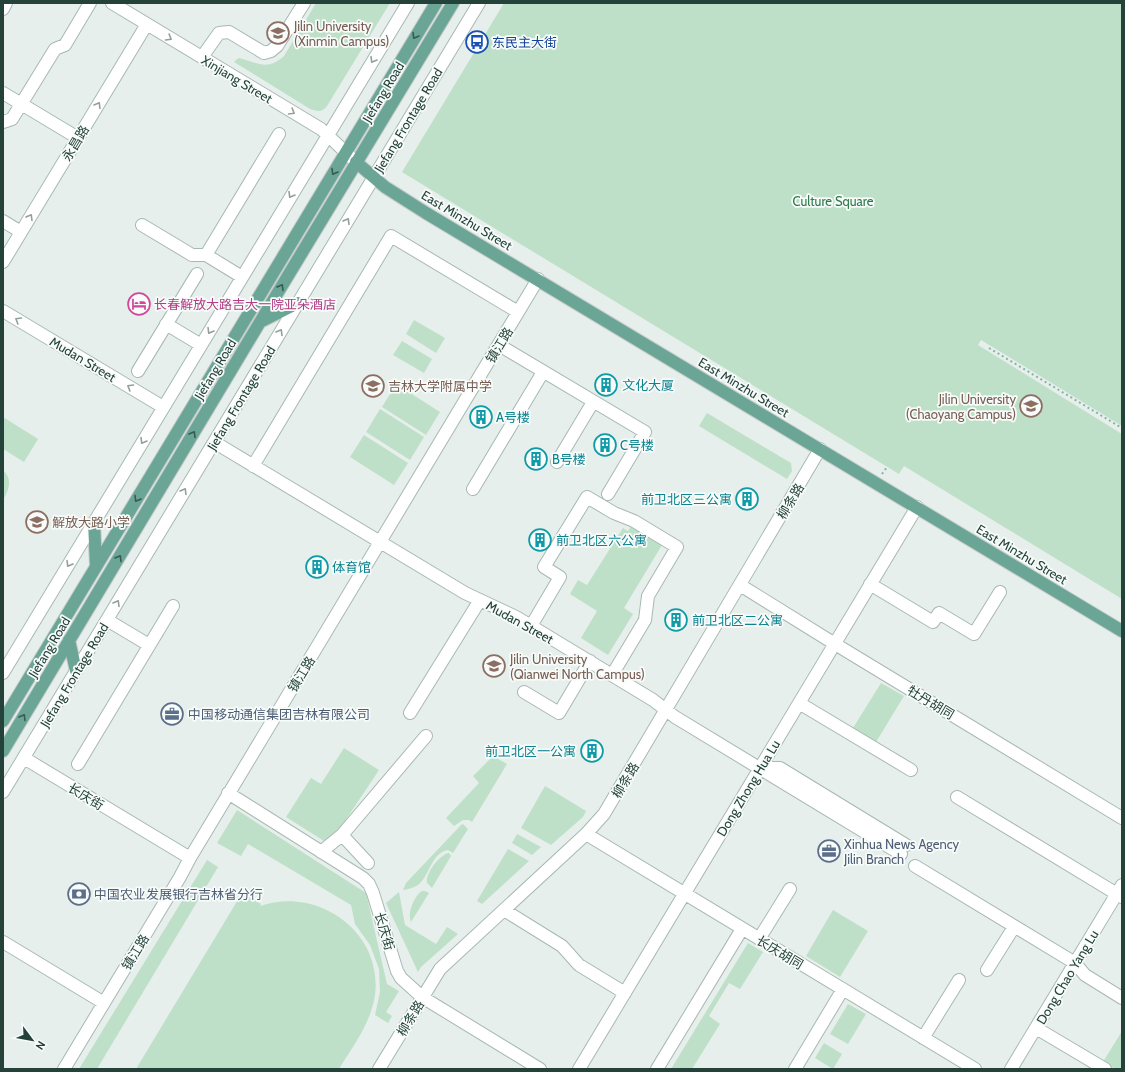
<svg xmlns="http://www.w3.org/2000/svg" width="1125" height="1072" font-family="Cabin,'Noto Sans SC',sans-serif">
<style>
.green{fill:#bfe0c8}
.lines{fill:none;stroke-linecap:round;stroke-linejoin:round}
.minor-casing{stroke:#a8b8b2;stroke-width:14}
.major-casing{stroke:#c2cac8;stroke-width:14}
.path{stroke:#86b3a5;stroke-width:2;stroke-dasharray:2 3;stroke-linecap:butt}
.minor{stroke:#fff;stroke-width:12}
.major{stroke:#6aa596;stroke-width:12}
.oneway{stroke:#365b51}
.oneway2{stroke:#92a09c}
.labels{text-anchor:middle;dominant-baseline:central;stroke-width:3.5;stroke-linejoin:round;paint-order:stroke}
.education-label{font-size:13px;fill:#785e54;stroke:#f7fbf9;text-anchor:start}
.transit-label{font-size:13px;fill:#164399;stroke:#f7fbf9;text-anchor:start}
.street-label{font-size:13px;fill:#24423a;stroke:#f7fbf9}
.park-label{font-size:13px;fill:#2d7a4b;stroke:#f7fbf9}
.hotel-label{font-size:13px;fill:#b23c85;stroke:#f7fbf9;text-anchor:start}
.culture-label{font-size:13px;fill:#0d838f;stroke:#f7fbf9;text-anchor:start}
.service-label{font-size:13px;fill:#4e5e75;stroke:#f7fbf9;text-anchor:start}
</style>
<rect width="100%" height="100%" fill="#e6efeb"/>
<path class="green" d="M316 3H390L327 106C322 113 317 111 310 109L234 62 237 59 239 58C258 63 268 71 284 56Z
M504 3H1122V426L981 340 978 345 1122 434V599L904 466 899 474 402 172Z
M414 320 445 338 436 353 406 334Z
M402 341 432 359 424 373 393 355Z
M396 384 440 412 426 435 382 407Z
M380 409 424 437 410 460 366 432Z
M707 413 791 463 792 471 787 479 699 426Z
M3 417 38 439 24 462 3 449Z
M364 435 408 463 394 485 350 457Z
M3 470C13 479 9 490 3 500Z
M631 526 662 545 624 608 633 614 608 655 581 638 597 611 570 594 578 580 587 585 623 528 628 531Z
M881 683 904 696 876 742 853 728Z
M344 748 379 770 341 827 324 841 286 817 311 778 321 784Z
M493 756 507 764 472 822 469 820H463L454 826 446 818 479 783 473 776Z
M545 786 586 811 583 817 551 845 521 828Z
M237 810 366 893 387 984 399 991 386 1012 392 1016 388 1023 375 1015 380 992 379 969 370 945 355 924 351 905 248 844 241 856 217 843Z
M463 824 468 829 453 853 448 850C431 853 430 875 419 884 416 887 409 889 404 890H403L406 883 461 825Z
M517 834 541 847 532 855 512 843Z
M508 849 529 861 482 904 477 901Z
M449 853 451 856 432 888 427 883C425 874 440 854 449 853Z
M207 860 218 867 97 1069H79Z
M422 891H425L429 893 411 922C407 913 414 896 422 891Z
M399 892 405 925 436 944 447 927 458 934 421 967 418 972 386 903Z
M242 893 261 904 260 906C318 886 383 932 375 995 371 1023 353 1046 339 1069H136Z
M833 910 868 931 840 977 806 956Z
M748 943 763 952 740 989 729 983 709 1016 720 1024 692 1069H671Z
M848 1004 866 1014 848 1044 830 1034Z
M1122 1031V1069H1115L1103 1062Z
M824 1043 842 1054 833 1069 815 1058Z"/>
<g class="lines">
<g class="minor-casing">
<path id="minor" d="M112 3 321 129 356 162
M3 9 6 3
M202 57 219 33 229 32 264 53 271 51 277 46 304 3
M3 93 78 138
M3 122 12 119 55 49 65 45 90 3
M3 221 21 232
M142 225 192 255H206
M3 262 147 24
M242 277 206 255 279 134
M3 311 163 407
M166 324 201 345
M499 345 645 432 608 494
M138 371 197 274
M214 442 465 593 516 617 653 700 675 717 901 854
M557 462 593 402
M253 466 391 236 518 312
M473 489 543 372
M870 584 933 622 939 613 974 634 1000 592
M740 585 835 644 1122 818
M107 620 149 645
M531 626 560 577 544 567 587 497 614 513 634 521 677 547 648 596 645 620 612 675
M3 673 408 3
M524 692 559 713 590 661
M799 703 911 770
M410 713 480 600
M24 758 190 858
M78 764 173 606
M760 768H780L906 845
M3 792 479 3
M228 793 363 878 369 884 373 893 397 971 401 978 422 997 540 1069
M957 797 1122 897
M586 834 975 1069
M342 835 368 863
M321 852 342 835 426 736
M915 866 1075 963 1085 975 1122 998
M504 910 562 946 579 965 625 993
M759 939 790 889
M3 942 104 1003
M987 970 1014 927
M1036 1028 1105 1069
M923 1038 959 980
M64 1069 180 877 190 858 538 279
M379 1069 440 969 586 834 604 814 820 449
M579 1069 917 507
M657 1069 742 929
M795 1069 843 989
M1011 1069 1122 885"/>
</g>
<g class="major-casing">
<path id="major" d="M356 162 385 187 426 213 1122 631
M260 322 298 303
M94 522 96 566
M69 640 76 671
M3 721 436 3
M3 751 260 322 453 3"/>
</g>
<path class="path" d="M989 348 1122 428
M882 474 887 467"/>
<use href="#minor" class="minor"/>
<use href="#major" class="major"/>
</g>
<defs><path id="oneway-chevron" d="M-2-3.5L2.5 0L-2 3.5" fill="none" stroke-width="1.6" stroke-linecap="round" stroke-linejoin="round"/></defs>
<g class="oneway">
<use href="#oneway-chevron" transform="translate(415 36) rotate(121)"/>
<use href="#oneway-chevron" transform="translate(334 172) rotate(121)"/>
<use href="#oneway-chevron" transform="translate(281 287) rotate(-59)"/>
<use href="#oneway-chevron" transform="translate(193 434) rotate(-59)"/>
<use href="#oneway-chevron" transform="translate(137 499) rotate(121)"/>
<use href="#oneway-chevron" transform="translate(119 558) rotate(-59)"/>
<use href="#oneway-chevron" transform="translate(23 717) rotate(-59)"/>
</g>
<g class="oneway2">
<use href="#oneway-chevron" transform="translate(169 38) rotate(31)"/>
<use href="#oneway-chevron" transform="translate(373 60) rotate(121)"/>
<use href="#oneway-chevron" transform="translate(98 105) rotate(-59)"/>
<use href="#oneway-chevron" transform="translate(292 112) rotate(31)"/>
<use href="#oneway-chevron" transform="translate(291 195) rotate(121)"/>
<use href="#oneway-chevron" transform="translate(30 217) rotate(-59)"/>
<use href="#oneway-chevron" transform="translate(347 221) rotate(-59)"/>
<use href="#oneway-chevron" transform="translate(18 320) rotate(-149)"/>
<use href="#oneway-chevron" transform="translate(210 331) rotate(121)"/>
<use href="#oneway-chevron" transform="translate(280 332) rotate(-59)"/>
<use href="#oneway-chevron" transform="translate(130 387) rotate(-149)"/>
<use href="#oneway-chevron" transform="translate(143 441) rotate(121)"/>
<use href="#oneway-chevron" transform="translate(184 491) rotate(-59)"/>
<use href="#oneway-chevron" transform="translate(69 564) rotate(121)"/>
<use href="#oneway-chevron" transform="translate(117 603) rotate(-59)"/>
</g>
<defs>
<g id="university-ring" transform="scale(1.15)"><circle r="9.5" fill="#f7fbf9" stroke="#8d6e63" stroke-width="1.5"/><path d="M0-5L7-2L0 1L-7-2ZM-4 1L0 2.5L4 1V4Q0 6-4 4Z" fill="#8d6e63"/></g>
<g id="bus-ring" transform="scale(1.15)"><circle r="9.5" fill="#f7fbf9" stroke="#1a4fb4" stroke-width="1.5"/><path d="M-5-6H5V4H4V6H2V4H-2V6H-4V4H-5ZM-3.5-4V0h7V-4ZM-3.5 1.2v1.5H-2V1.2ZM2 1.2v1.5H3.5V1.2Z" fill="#1a4fb4"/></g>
<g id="hotel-ring" transform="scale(1.15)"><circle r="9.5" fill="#f7fbf9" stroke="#d1479c" stroke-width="1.5"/><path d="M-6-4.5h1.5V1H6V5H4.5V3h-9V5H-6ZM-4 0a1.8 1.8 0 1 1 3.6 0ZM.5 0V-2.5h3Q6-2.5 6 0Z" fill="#d1479c"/></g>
<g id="building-ring" transform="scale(1.15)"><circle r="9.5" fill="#f7fbf9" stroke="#0f9aa8" stroke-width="1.5"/><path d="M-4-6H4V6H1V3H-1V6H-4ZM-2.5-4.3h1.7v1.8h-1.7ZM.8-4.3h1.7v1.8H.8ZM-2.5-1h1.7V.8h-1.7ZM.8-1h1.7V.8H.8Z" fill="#0f9aa8"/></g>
<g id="school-ring" transform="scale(1.15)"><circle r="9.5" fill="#f7fbf9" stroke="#8d6e63" stroke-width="1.5"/><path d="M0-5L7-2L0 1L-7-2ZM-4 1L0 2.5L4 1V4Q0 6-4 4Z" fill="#8d6e63"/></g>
<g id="office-ring" transform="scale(1.15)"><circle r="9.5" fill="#f7fbf9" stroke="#5c6f8a" stroke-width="1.5"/><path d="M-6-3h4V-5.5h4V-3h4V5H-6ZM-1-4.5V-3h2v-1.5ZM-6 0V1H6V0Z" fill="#5c6f8a"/></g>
<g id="bank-ring" transform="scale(1.15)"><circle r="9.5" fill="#f7fbf9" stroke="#5c6f8a" stroke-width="1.5"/><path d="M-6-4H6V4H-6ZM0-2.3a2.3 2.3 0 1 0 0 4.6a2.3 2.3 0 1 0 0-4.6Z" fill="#5c6f8a"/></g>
</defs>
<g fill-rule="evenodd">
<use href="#university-ring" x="278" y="33"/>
<use href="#bus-ring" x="477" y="42"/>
<use href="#hotel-ring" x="139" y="304"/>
<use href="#building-ring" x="606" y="385"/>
<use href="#school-ring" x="373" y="386"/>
<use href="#university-ring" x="1031" y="406"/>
<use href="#building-ring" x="481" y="417"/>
<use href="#building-ring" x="605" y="445"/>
<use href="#building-ring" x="536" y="459"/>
<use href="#building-ring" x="747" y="499"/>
<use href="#school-ring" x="37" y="522"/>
<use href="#building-ring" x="540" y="540"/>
<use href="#building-ring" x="317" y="567"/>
<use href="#building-ring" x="676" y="620"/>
<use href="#university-ring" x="494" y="666"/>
<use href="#office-ring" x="172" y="714"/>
<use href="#building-ring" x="592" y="751"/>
<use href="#office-ring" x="829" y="851"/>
<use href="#bank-ring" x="79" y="894"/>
</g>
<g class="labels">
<g class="education-label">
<text x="294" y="26">Jilin University<tspan x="294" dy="15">(Xinmin Campus)</tspan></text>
<text x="388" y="386">吉林大学附属中学</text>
<text x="1016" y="399" text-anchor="end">Jilin University<tspan x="1016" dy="15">(Chaoyang Campus)</tspan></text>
<text x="52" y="522">解放大路小学</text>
<text x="510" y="659">Jilin University<tspan x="510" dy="15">(Qianwei North Campus)</tspan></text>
</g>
<g class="transit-label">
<text x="492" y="42">东民主大街</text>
</g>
<g class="street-label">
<text transform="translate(237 79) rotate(31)">Xinjiang Street</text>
<text transform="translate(383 92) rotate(-59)">Jiefang Road</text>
<text transform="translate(408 120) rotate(-59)">Jiefang Frontage Road</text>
<text transform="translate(75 143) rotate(-59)">永昌路</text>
<text transform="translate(467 220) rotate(31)">East Minzhu Street</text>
<text transform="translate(499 345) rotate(-59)">镇江路</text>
<text transform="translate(83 359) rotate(31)">Mudan Street</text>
<text transform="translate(215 369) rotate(-59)">Jiefang Road</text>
<text transform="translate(744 387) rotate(31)">East Minzhu Street</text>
<text transform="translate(241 398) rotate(-59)">Jiefang Frontage Road</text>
<text transform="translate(790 501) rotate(-59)">柳条路</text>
<text transform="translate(1022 554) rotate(31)">East Minzhu Street</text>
<text transform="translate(520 622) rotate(29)">Mudan Street</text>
<text transform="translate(49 647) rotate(-59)">Jiefang Road</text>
<text transform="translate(301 674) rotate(-59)">镇江路</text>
<text transform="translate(74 675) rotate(-59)">Jiefang Frontage Road</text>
<text transform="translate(931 702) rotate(31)">牡丹胡同</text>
<text transform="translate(625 780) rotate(-59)">柳条路</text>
<text transform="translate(748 788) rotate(-59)">Dong Zhong Hua Lu</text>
<text transform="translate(86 796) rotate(31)">长庆街</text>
<text transform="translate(385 931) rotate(74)">长庆街</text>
<text transform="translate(135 952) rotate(-59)">镇江路</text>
<text transform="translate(780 952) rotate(31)">长庆胡同</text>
<text transform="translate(1067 977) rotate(-59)">Dong Chao Yang Lu</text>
<text transform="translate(410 1018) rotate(-59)">柳条路</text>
</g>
<g class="park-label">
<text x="833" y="201">Culture Square</text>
</g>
<g class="hotel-label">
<text x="154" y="304">长春解放大路吉大一院亚朵酒店</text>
</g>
<g class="culture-label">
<text x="622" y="385">文化大厦</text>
<text x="496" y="417">A号楼</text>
<text x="620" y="445">C号楼</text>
<text x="552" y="459">B号楼</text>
<text x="732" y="499" text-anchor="end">前卫北区三公寓</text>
<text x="556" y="540">前卫北区六公寓</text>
<text x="332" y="567">体育馆</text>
<text x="692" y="620">前卫北区二公寓</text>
<text x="576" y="751" text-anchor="end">前卫北区一公寓</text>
</g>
<g class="service-label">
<text x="188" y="714">中国移动通信集团吉林有限公司</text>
<text x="844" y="844">Xinhua News Agency<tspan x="844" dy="15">Jilin Branch</tspan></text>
<text x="94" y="894">中国农业发展银行吉林省分行</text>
</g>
</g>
<rect width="1125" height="1072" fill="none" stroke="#24423a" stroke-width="8"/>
<g transform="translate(32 1040) rotate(122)" stroke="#f7fbf9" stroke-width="3" paint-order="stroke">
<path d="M0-3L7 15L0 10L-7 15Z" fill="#24423a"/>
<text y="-6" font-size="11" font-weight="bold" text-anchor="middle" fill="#24423a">N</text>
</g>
</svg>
